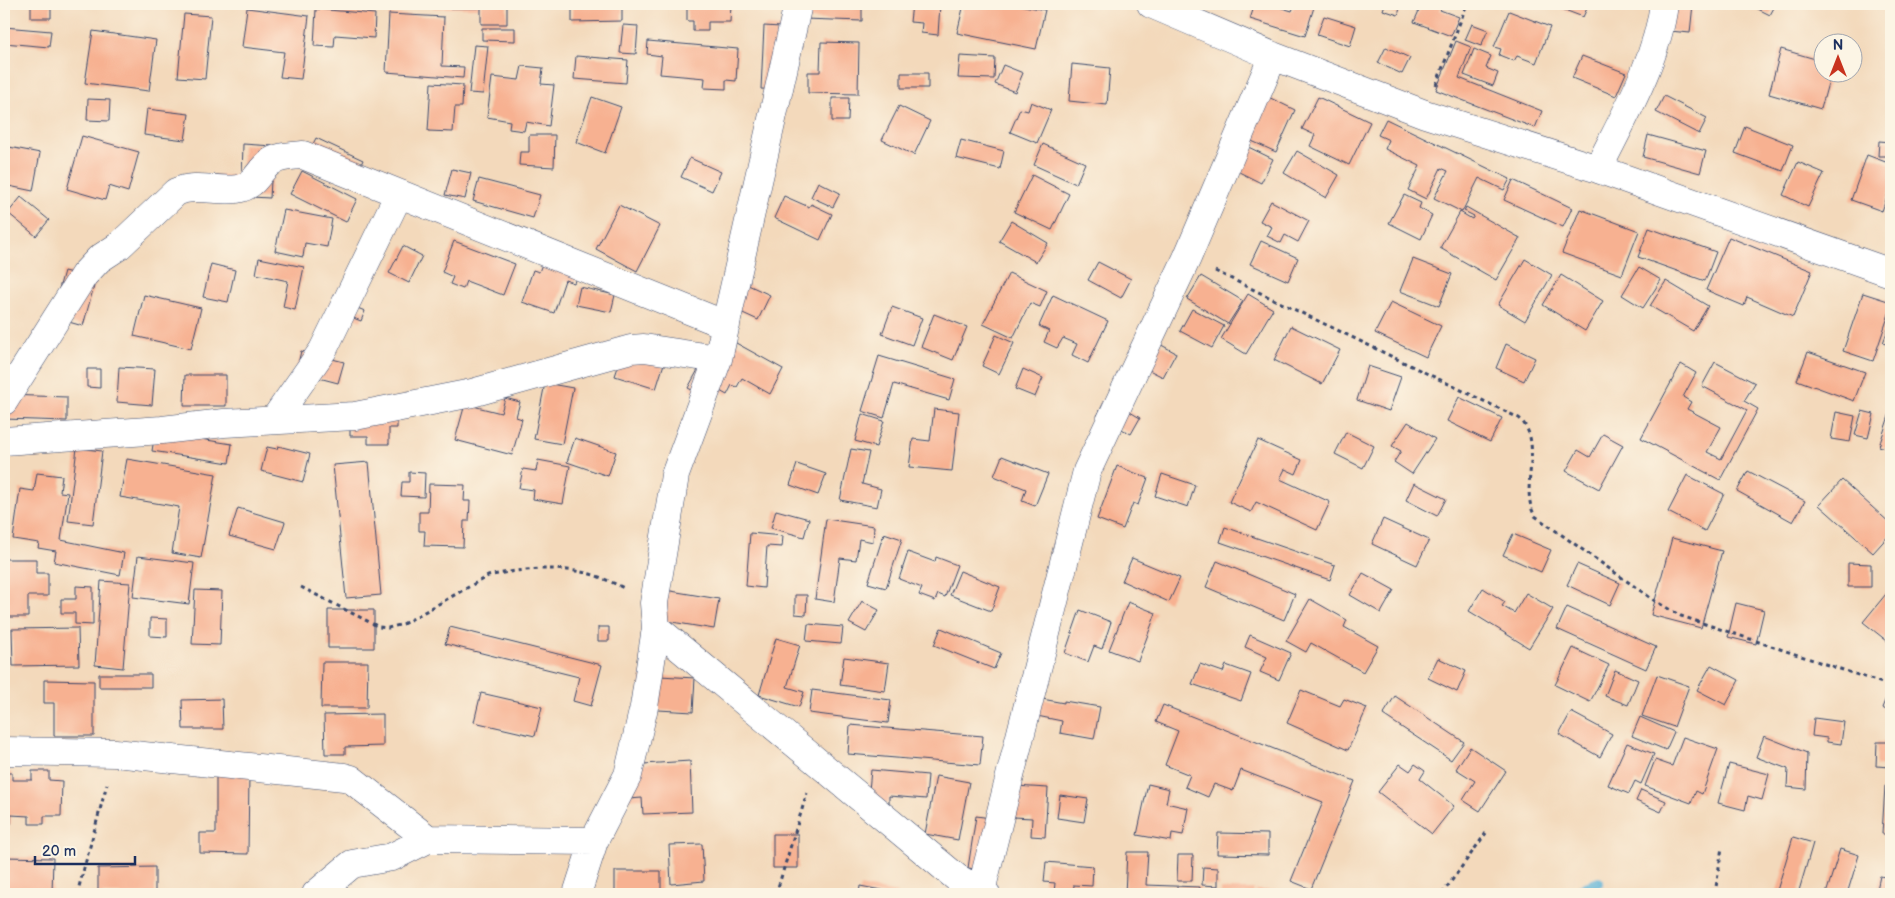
<svg xmlns="http://www.w3.org/2000/svg" width="1895" height="898" font-family="'Balsamiq Sans',sans-serif">
<style>
.lines{fill:none;stroke-linecap:round;stroke-linejoin:round}
.stream{stroke:#58b0d5;stroke-width:10}
.building{fill:#f7b191}
.minor-casing{stroke:#3b486c;stroke-width:29}
.path{stroke:#3b486c;stroke-width:3;stroke-dasharray:4 4;stroke-linecap:butt}
.minor{stroke:#fff;stroke-width:28}
</style>
<rect width="100%" height="100%" fill="#fcf5e5"/>
<filter id="ink" filterUnits="userSpaceOnUse"><feTurbulence type="fractalNoise" baseFrequency=".02" numOctaves="2"/><feDisplacementMap in="SourceGraphic" scale="10" xChannelSelector="R" yChannelSelector="G"/><feConvolveMatrix kernelMatrix="1 2 1 2 8 2 1 2 1" color-interpolation-filters="sRGB"/></filter>
<filter id="wash" filterUnits="userSpaceOnUse"><feTurbulence type="fractalNoise" baseFrequency=".0096" numOctaves="4" result="noise"/><feDisplacementMap in="SourceGraphic" scale="20" xChannelSelector="R" yChannelSelector="G"/><feGaussianBlur stdDeviation="1.12" result="paint"/><feColorMatrix in="noise" values="0 0 0 0 0 0 0 0 0 0 0 0 0 0 0 0 0 1.4 0 .05"/><feComposite in="paint" operator="in"/></filter>
<g filter="url(#wash)">
<rect width="100%" height="100%" fill="#f3d9bb"/>
<g class="lines">
<path class="stream" d="M1554 894 1575 891 1599 882"/>
</g>
<g id="blocks">
<path class="building" d="M31 4H51V18H31Z
M433 4H479V8H433Z
M481 4H507V24H481Z
M687 4H731L730 22H708V31H693V21H687Z
M805 4 862 6V21L804 19Z
M912 4H940L938 35 921 33 922 23 910 22Z
M964 4 991 6 992 4H1014L1045 10 1036 49 957 33Z
M1255 4H1269L1292 11 1295 4H1315L1305 36 1250 19Z
M1385 4H1415L1413 9 1401 5 1398 15 1383 10Z
M1422 4H1443L1440 10 1459 17 1451 36 1414 22Z
M1549 4H1589L1583 17Z
M1672 4H1693L1690 33 1670 31Z
M1748 4H1776L1770 15Z
M622 5V21L572 22V6Z
M247 8 309 16 301 79 280 77 284 52 242 47Z
M316 9 375 14 374 38 335 35 334 47 314 46Z
M1509 11 1550 27 1536 63 1517 56 1514 61 1499 55 1501 49 1494 47Z
M184 14 211 16 205 79 178 77Z
M389 14 444 17 442 66 464 67 463 78 386 72Z
M1324 16 1356 26 1350 46 1317 35Z
M1472 24 1488 30 1481 46 1465 40Z
M623 25 638 26 636 54 620 53Z
M764 26 797 28 784 90 761 89Z
M4 27 51 31 49 47 4 43Z
M482 28H515V41L482 40Z
M93 31 156 40 149 91 85 83Z
M648 41 738 49 736 81 726 80V89L704 88 705 78 660 74 662 56 647 54Z
M1456 41 1471 47 1459 78 1542 111 1535 128 1436 90Z
M821 42 859 43 858 94 808 93V72H820Z
M474 45 488 46 483 94 469 93Z
M1386 47 1410 58 1402 74 1378 63Z
M1474 49 1491 56 1486 68 1498 73 1493 86 1464 75Z
M1781 49 1822 61V72H1831L1821 109 1769 94Z
M576 56 628 60 626 83 574 79Z
M960 56 995 58 994 79 958 78Z
M1582 56 1626 73 1616 96 1572 78Z
M1072 64 1110 68 1107 105 1069 101Z
M1003 65 1023 73 1015 92 995 84Z
M522 66 543 68 541 84 554 85 549 126 526 122 524 131 509 129 510 121 487 117 492 77 519 80Z
M901 73H928V88H901Z
M431 83 463 85 462 107H455L453 132 428 131Z
M1254 90 1295 110 1276 152 1234 133Z
M1664 96 1707 118 1699 134 1656 112Z
M592 97 621 107 605 153 576 142Z
M1318 97 1370 122 1349 165 1310 146 1315 135 1302 129Z
M832 98H849L848 121H832Z
M88 99 110 100 109 121 87 120Z
M1031 102 1051 110 1037 143 1010 132 1020 109 1028 111Z
M899 106 930 121 914 155 882 140Z
M147 109 189 114 185 140 144 135Z
M1386 119 1510 179 1504 190 1479 178 1462 212 1434 198 1448 171 1441 168 1426 199 1408 190 1420 166 1385 149 1389 140 1378 135Z
M1745 126 1793 145 1783 171 1735 153Z
M529 135H555L554 167 519 165 520 152H529Z
M1648 135 1706 151 1700 173 1643 157Z
M82 136 139 152 128 192 109 186 105 200 67 189Z
M316 138 363 160 352 184 304 162Z
M961 140 1004 151 1000 169 956 158Z
M1234 140 1273 159 1261 183 1223 164Z
M1879 141 1891 142V156H1878Z
M243 144 273 146 270 198 213 195 214 175 242 176Z
M1043 144 1085 163 1076 184 1034 165Z
M4 146 40 153 33 191 4 185Z
M1297 151 1339 175 1326 198 1284 173Z
M1867 155 1891 164V186L1882 211 1851 200Z
M690 158 721 172 712 191 681 177Z
M1798 162 1824 173 1808 207 1783 195Z
M452 169 471 173 465 199 445 195Z
M302 171 357 199 346 222 290 194Z
M1032 175 1069 194 1052 230 1014 212Z
M479 179 540 195 533 218 473 201Z
M1513 180 1572 208 1563 227 1504 200Z
M818 182 840 193 833 207 811 197Z
M1404 195 1421 203 1419 208 1432 215 1421 239 1389 223Z
M784 196 809 207 811 204 832 214 820 240 774 218Z
M21 197 49 220 36 236 8 213Z
M1271 201 1309 221 1298 242 1285 235 1281 243 1267 236 1272 227 1260 221Z
M619 205 660 226 637 271 596 249Z
M1466 207 1520 238 1496 280 1440 248 1460 212 1472 219 1474 216 1464 211Z
M1580 209 1639 231 1622 275 1562 253Z
M284 210 332 219 327 247 305 243 303 257 275 251Z
M1011 221 1048 243 1036 262 999 241Z
M1649 228 1716 252 1705 281 1638 257Z
M1729 237 1812 271 1793 317 1747 297 1744 306 1706 290Z
M454 241 515 264 503 295 466 281 463 289 450 284 453 277 442 272Z
M1261 241 1298 258 1288 281 1250 264Z
M403 246 422 256 409 283 389 273Z
M545 256 579 268 574 283 565 280 554 313 522 302 533 270 539 272Z
M259 258 304 267 295 310 283 307 288 281 256 274Z
M1413 259 1452 274 1439 306 1400 291Z
M1525 259 1552 275 1525 321 1498 305Z
M1098 262 1131 279 1121 298 1088 280Z
M211 264 235 270 228 302 203 297Z
M1639 267 1661 280 1643 308 1622 295Z
M64 271 96 279 83 326 51 317Z
M1009 273 1047 291 1040 307 1030 303 1013 338 983 324Z
M1561 275 1603 301 1585 331 1543 305Z
M1201 276 1243 301 1228 324 1187 299Z
M733 278 770 295 758 320 721 303Z
M1666 281 1708 306 1693 331 1650 306Z
M580 287 615 295 611 312 576 305Z
M1863 293 1891 302V308L1873 361 1843 351Z
M1248 294 1273 309 1246 354 1221 339Z
M144 295 201 308 191 349 134 336Z
M1053 295 1108 321 1088 363 1072 355 1077 344 1063 338 1057 348 1044 342 1049 331 1039 326Z
M1391 302 1441 326 1426 357 1375 333Z
M347 304 365 311 361 321 343 314Z
M892 307 922 318 912 345 882 334Z
M1192 309 1224 326 1212 348 1180 331Z
M934 314 967 327 953 360 921 347Z
M1291 326 1340 350 1322 384 1274 360Z
M1888 329 1891 330V346L1883 343Z
M718 333 783 369 770 394 742 378 737 387 732 385 727 395 711 386 705 397 688 388Z
M996 335 1014 343 999 374 982 366Z
M1143 335 1176 353 1163 377 1147 369Z
M1506 344 1535 358 1524 381 1496 368Z
M625 346 668 351 656 389 615 376Z
M301 351 344 362 338 383 296 372Z
M1808 352 1865 372 1854 401 1797 380Z
M879 356 955 379 949 400 894 384 884 418 862 411Z
M1715 362 1755 383 1744 401 1758 409 1720 480 1641 438 1681 364 1696 373 1683 397 1691 402 1687 409 1721 427 1707 452 1721 459 1747 410 1702 386Z
M1368 366 1401 377 1389 411 1357 400Z
M119 367 155 369 152 405 117 402Z
M87 369H100V388L87 387Z
M1023 369 1043 378 1035 397 1015 389Z
M1121 372 1125 409 1140 418 1131 434 1097 416Z
M185 375H226V406H184Z
M545 383 573 388 562 444 534 439Z
M4 395 67 397V421L4 419Z
M1459 397 1502 418 1490 442 1447 421Z
M505 398 520 402 516 417 522 419 512 455 455 440 465 404 501 413Z
M397 404V428H389V444H368V436H350V417Z
M934 409 959 412 952 471 909 467 913 439 930 441Z
M1891 410V450L1879 446Z
M1862 411 1874 414 1868 438 1855 435Z
M1836 412 1855 416 1850 442 1831 439Z
M862 414 884 421 876 447 855 441Z
M1408 422 1435 439 1412 474 1394 462 1401 451 1392 446Z
M155 432 232 444 229 463 152 451Z
M1346 432 1374 446 1363 468 1335 454Z
M1603 434 1623 445 1599 489 1566 471 1578 450 1590 457Z
M575 438 616 452 608 476 567 462Z
M1258 440 1302 460 1296 474 1285 469 1280 479 1330 502 1317 530 1256 502 1251 512 1229 502Z
M278 446 310 454 303 482 261 471 267 447 277 449Z
M77 448 102 451 93 524 68 521Z
M851 449 869 452 862 484 881 489 877 507 840 500Z
M1002 456 1048 474 1035 506 1022 501 1026 489 994 476Z
M127 459 216 474 201 558 172 553 179 507 120 497Z
M538 460 570 466 563 504 533 499 534 490 519 488 523 469 536 471Z
M369 462 381 595 346 598 333 465Z
M797 464 826 474 818 495 790 485Z
M1117 466 1148 478 1138 505 1133 503 1123 529 1097 519Z
M1748 471 1805 501 1793 522 1737 491Z
M409 472 425 473 424 497 401 496 402 482H409Z
M37 473 62 476 60 492 68 493 61 540 124 553 120 575 54 562 56 551 38 548 39 543 13 539 20 489 34 491Z
M1162 474 1195 485 1188 507 1155 496Z
M1687 475 1724 494 1705 531 1668 512Z
M1842 480 1891 524V533L1873 553 1819 505Z
M1414 483 1446 499 1437 516 1406 500Z
M429 484 465 485 464 501H470L469 521H464L463 547 424 546 425 531H419V512H428Z
M238 508 285 522 276 549 229 536Z
M776 510 809 519 804 537 771 528Z
M826 519 874 526 873 542 859 539 856 560 840 558 834 602 815 599Z
M1383 519 1429 540 1417 565 1372 544Z
M1225 527 1335 565 1330 580 1220 542Z
M750 533 783 536 782 547 767 546 764 588 746 586Z
M884 533 902 539 886 588 868 583Z
M1513 534 1551 550 1541 572 1503 555Z
M1672 538 1722 551 1701 628 1651 615Z
M908 552 935 562 936 557 957 565 945 597 938 594 935 601 919 595 922 588 899 579Z
M138 556 194 563 189 604 133 597Z
M1132 558 1180 578 1169 602 1122 581Z
M4 559H36V573H48V596H28V617H4Z
M1217 561 1295 594 1284 620 1206 587Z
M1848 563 1871 564V587H1848Z
M1577 564 1620 583 1610 605 1567 585Z
M960 571 1000 587 991 611 950 595Z
M1363 573 1394 590 1381 613 1350 595Z
M101 581 130 583 123 668 95 665Z
M76 586 93 587V625L75 624V613H61V599H76Z
M1483 588 1505 602 1502 606 1514 613 1526 593 1553 609 1529 648 1469 611Z
M195 590 222 591 220 645 192 644Z
M665 590 719 599 714 629 660 620Z
M1886 594 1891 598V635L1887 641 1863 622Z
M795 595H807L806 615 795 614Z
M1310 599 1347 620 1344 627 1378 646 1363 672 1311 643 1306 652 1286 641Z
M862 601 879 610 866 632 849 623Z
M1128 602 1156 613 1138 661 1109 650Z
M1736 603 1764 610 1756 644 1728 637Z
M1567 607 1656 647 1646 669 1557 629Z
M328 610H374V648H328Z
M1080 610 1111 622 1102 649 1094 646 1088 662 1065 653Z
M150 618 167 619V637L150 636Z
M808 624 843 627 841 644 806 641Z
M450 627 602 665 591 706 573 701 579 677 445 644Z
M598 627H609V641H598Z
M78 628 79 665 13 666 12 629Z
M941 628 1001 653 994 669 934 645Z
M1250 635 1291 653 1279 680 1260 672 1267 657 1245 647Z
M776 638 800 645 787 687 804 692 799 707 759 695Z
M1573 648 1609 665 1590 702 1555 685Z
M844 657 889 663 885 691 840 685Z
M1438 658 1466 671 1457 692 1428 678Z
M322 662H368L367 708H321Z
M1200 664 1223 672 1226 665 1251 674 1241 701 1192 684Z
M1711 665 1739 680 1726 705 1697 690Z
M1615 670 1638 680 1628 705 1605 696Z
M99 674H151V687H99Z
M642 675 695 678 693 712 641 709Z
M1657 675 1689 686 1674 727 1642 716Z
M44 680 94 681V736H54V703H44Z
M812 690 891 700 888 723 809 713Z
M1301 690 1340 706 1344 699 1367 708 1348 750 1287 723Z
M481 693 542 707 535 736 474 722Z
M1888 693 1891 694V712L1882 708Z
M1020 695 1064 703V701L1100 707 1094 739 1060 733 1062 721 1017 712Z
M1395 696 1464 742 1451 760 1383 715Z
M222 699 223 729H183L182 700Z
M1163 705 1355 781 1311 889 1291 881 1323 802 1241 770 1233 791 1214 784 1208 797 1185 787 1190 775 1165 765 1178 731 1156 722Z
M1571 712 1612 734 1600 757 1559 734Z
M383 714V746L345 747V754H325L324 715Z
M1640 717 1674 732 1666 750 1632 736Z
M1814 718 1844 722 1841 744 1827 742V738L1812 736Z
M850 725 983 736 980 765 848 754Z
M1764 736 1807 753 1806 789 1787 787 1788 769 1756 757Z
M1683 737 1718 749 1702 794 1696 791 1691 803 1645 786 1655 760 1672 766Z
M1877 742H1891V767L1876 766Z
M1627 743 1654 754 1641 784 1635 781 1629 794 1608 785Z
M1470 747 1506 771 1480 811 1463 800 1475 781 1456 769Z
M690 761 692 812 643 814 642 798 629 799 628 765Z
M1400 764 1410 771 1415 764 1425 771 1420 779 1454 806 1432 834 1378 792Z
M1729 764 1769 774 1762 800 1748 796 1745 810 1718 803Z
M871 770 928 775 926 799 889 796V803L868 801Z
M32 771H49V780L62 781 61 816H44V824H29V816L11 815V824H4V773H12V780H32Z
M216 772 249 773 248 854 200 853V833H216Z
M936 776 969 782 958 840 925 834Z
M1148 784 1169 789 1166 803 1188 808 1183 835 1172 833 1171 841 1137 835Z
M998 785 1048 788 1045 837 1031 836 1032 818 996 816Z
M1885 786H1891V834H1882Z
M1641 790 1666 801 1661 812 1636 801Z
M1060 795 1088 799 1084 822 1057 818Z
M976 816 991 818 984 870 968 868Z
M1218 833 1268 834V855L1217 854Z
M773 834H798V868H773Z
M1793 837 1813 843 1798 894H1776Z
M702 844 704 881 671 884 669 845Z
M1840 849 1859 855 1847 894H1826Z
M1127 852H1148L1146 885 1200 887 1199 894H1125Z
M1178 855H1193L1192 881H1177Z
M4 857 53 858 52 894H4Z
M1046 862 1093 866 1092 886 1074 885 1073 894 1054 893 1055 883 1044 882Z
M155 867V894H98V868Z
M1203 867 1218 868V886L1202 885Z
M615 871H661V894H615Z
M1880 876 1891 878V894H1876Z
M860 886 897 893V894H859Z
M1221 889H1254L1253 894H1221Z
M1256 890H1289V894H1256Z"/>
</g>
</g>
<g filter="url(#ink)">
<use href="#blocks" fill-opacity="0" stroke="#3b486c" stroke-width="1"/>
<g class="lines">
<g class="minor-casing">
<path id="minor" d="M1151 4 1273 56 1425 114 1598 169 1891 273
M1598 169C1623 118 1657 61 1664 4
M4 401 84 275 99 259 119 246 176 192C196 183 217 192 237 189 255 186 257 173 269 163 278 156 292 156 303 155L726 325
M274 420 323 350 399 194
M4 441 162 430 224 423 355 416 472 393 631 349 644 348 718 359
M656 628 957 878 986 894
M4 751 115 753 344 777 351 779 428 839
M981 891 1087 471 1187 258 1273 56
M316 894 352 864 392 857 428 839 594 841 628 775 644 707 656 628 654 603 673 488 675 475 718 359 798 4
M577 894 594 841"/>
</g>
<path class="path" d="M1436 85 1467 4
M1215 271 1519 418C1546 443 1518 487 1535 516L1655 601 1681 616 1891 686
M301 587 379 627 388 628 403 624 488 576C519 569 554 566 586 573 600 576 613 583 626 589
M77 894 107 784
M776 894 807 793
M1442 894 1486 833
M1715 894 1722 847"/>
<use href="#minor" class="minor"/>
</g>
</g>
<rect width="1895" height="898" fill="none" stroke="#fcf5e5" stroke-width="20"/>
<g transform="translate(1838 58)"><circle r="24" fill="#fcf5e5" stroke="#a2a6af"/>
<path d="M0-4L9 19L0 12L-9 19Z" fill="#c8321e"/>
<text y="-8" font-size="14" font-weight="bold" text-anchor="middle" fill="#1b2f5e">N</text>
</g>
<path d="M35 856v8h100v-8" fill="none" stroke="#1b2f5e" stroke-width="2.5"/>
<text x="42" y="856" font-size="15" fill="#1b2f5e" stroke="#fcf5e5" stroke-width="4" paint-order="stroke">20 m</text>
</svg>
